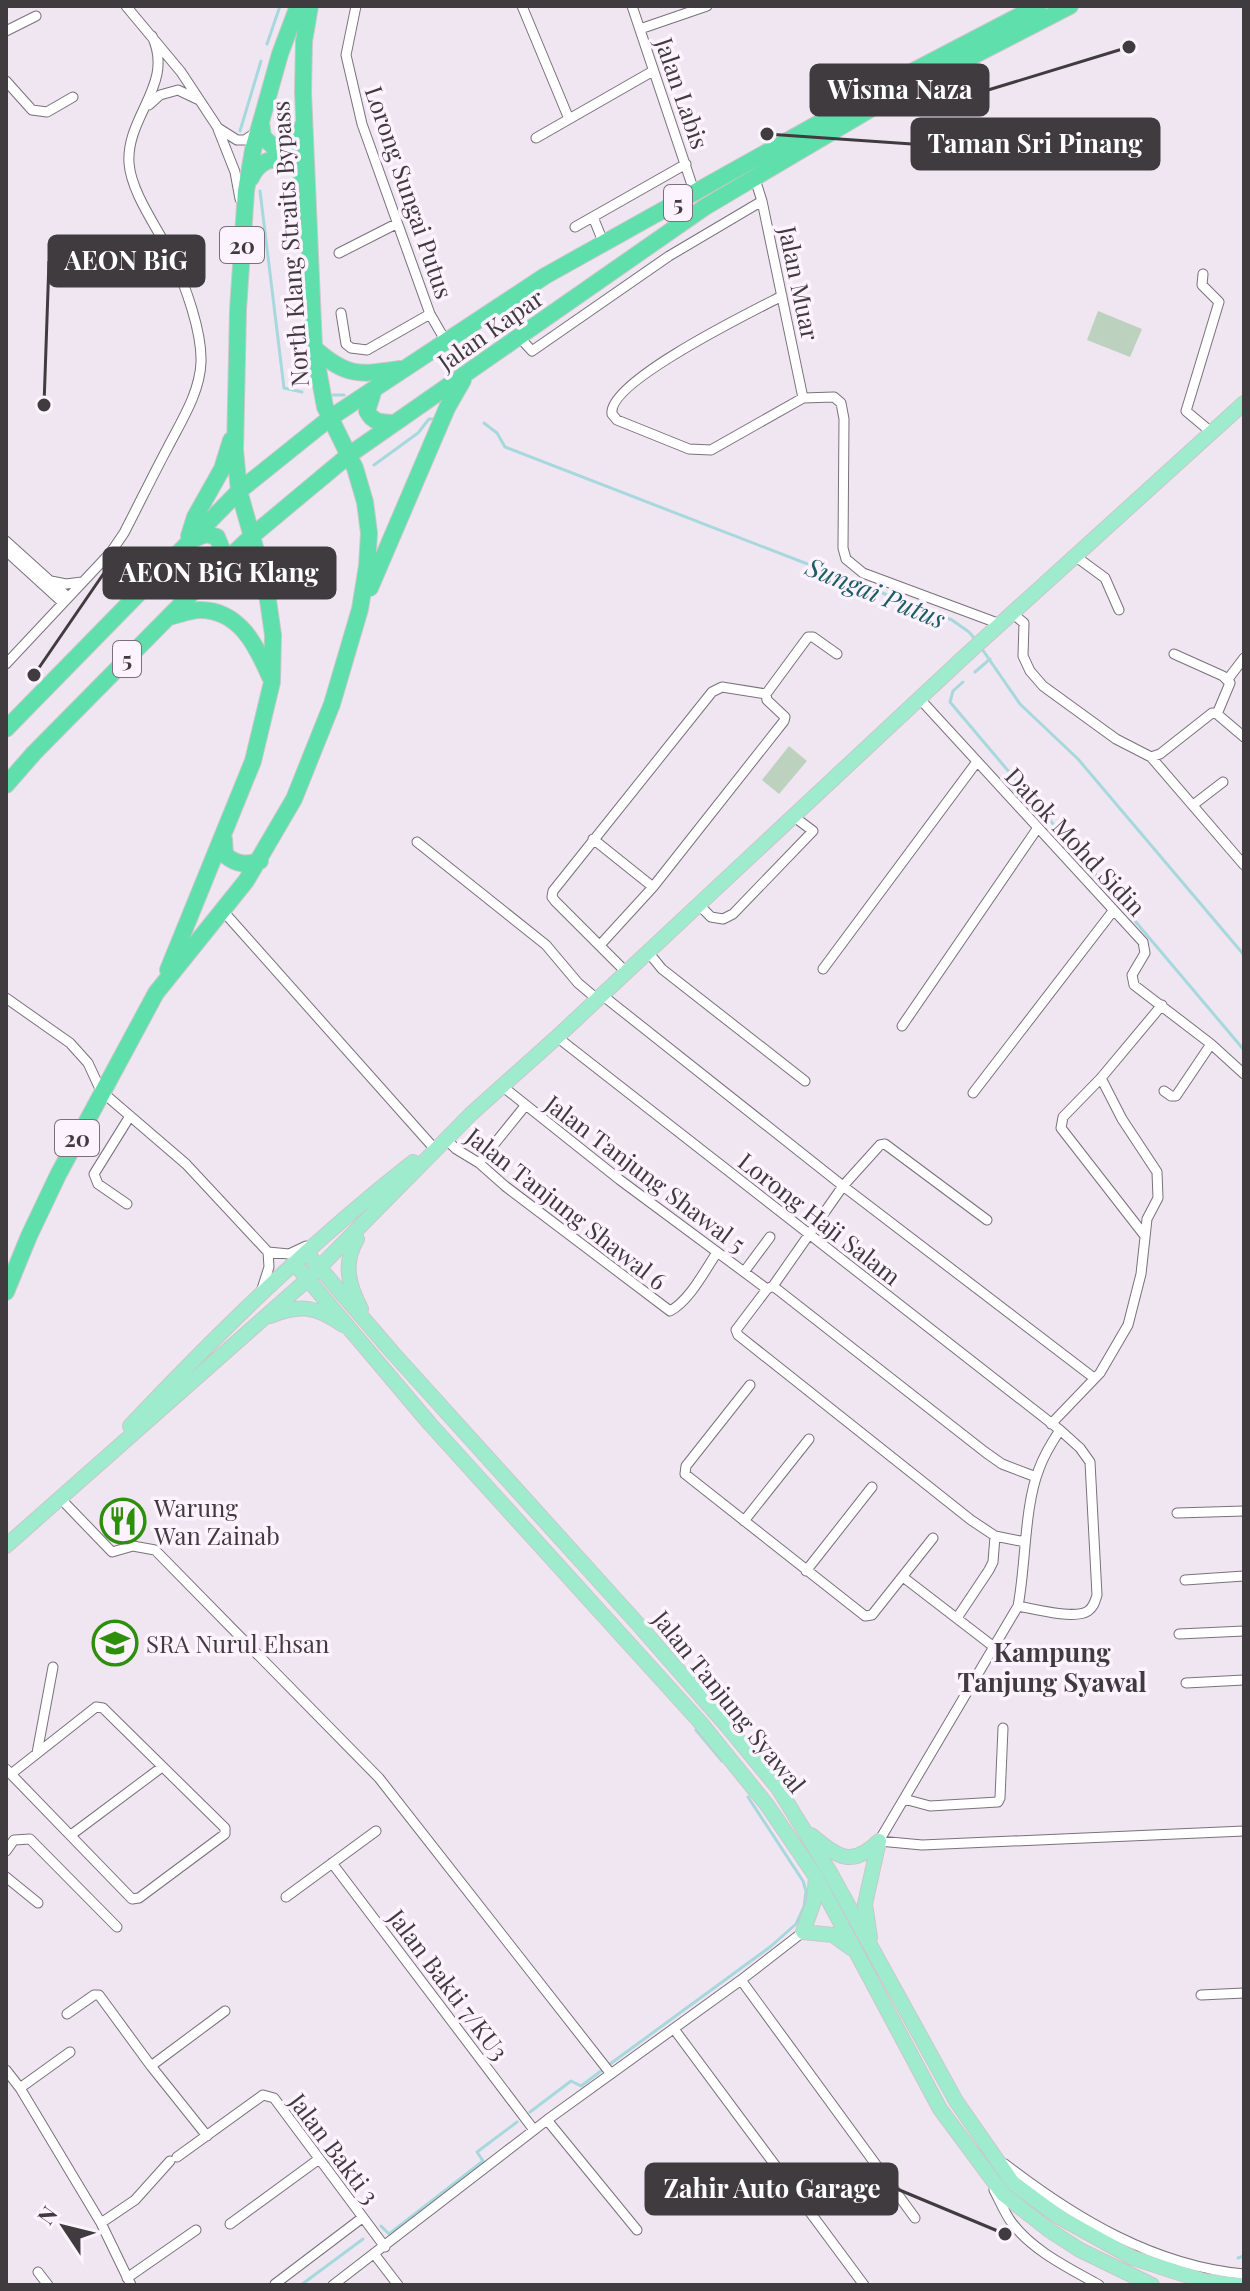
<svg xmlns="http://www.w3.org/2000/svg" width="1250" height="2291" font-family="'Playfair Display',serif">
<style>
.green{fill:#bdd1bf}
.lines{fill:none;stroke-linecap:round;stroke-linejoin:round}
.stream{stroke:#a7d8dd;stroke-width:3}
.street-casing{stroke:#79717b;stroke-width:11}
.primary-casing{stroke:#c9c8c9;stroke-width:16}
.highway-casing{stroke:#c9c8c9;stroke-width:18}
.street{stroke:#fff;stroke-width:9}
.primary{stroke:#9eeccd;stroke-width:14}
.highway{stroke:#5edfab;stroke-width:16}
.labels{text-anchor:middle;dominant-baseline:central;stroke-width:7;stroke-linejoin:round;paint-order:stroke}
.shield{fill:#fdf3fe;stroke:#787278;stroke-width:2}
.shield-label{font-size:22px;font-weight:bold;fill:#3f3b3f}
.street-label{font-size:24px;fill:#3f3b3f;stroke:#fdf3fe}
.poi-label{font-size:24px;fill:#3f3b3f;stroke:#fdf3fe;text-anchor:start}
.water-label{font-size:26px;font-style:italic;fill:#1b5e64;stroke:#fdf3fe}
.neighbourhood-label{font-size:26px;font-weight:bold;fill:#3f3b3f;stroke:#fdf3fe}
.leader{fill:none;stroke:#3f3b3f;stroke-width:3}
.callout-dot{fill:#3f3b3f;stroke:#fdf3fe;stroke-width:3}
.callout{fill:#3f3b3f;stroke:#3f3b3f;stroke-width:3}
.callout-label{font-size:26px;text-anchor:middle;font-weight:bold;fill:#fff}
</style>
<rect width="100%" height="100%" fill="#efe6f1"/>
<path class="green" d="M1098 311 1142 329 1130 357 1087 340Z
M789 746 807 761 779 794 762 780Z"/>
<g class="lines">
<path class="stream" d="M267 44 280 6
M240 131 261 61
M260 191 284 388 302 392
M333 395H344
M484 423 497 433 505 447 952 620 969 632 975 639
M374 465 418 433 429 419H436
M982 649 1020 704 1078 759 1244 955
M975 672 990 659
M963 682 953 691 950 702 1244 1050
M696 1730 722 1761
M610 2064 770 1947 796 1924 804 1907 806 1891 803 1881 748 1797
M530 2112 571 2081 581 2086 601 2071
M381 2226 389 2234 483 2161 477 2152 517 2122
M1238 2258 1244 2256
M301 2285 363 2239"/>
<g class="street-casing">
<path id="street" d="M126 6 181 72 218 128 237 140H245L255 133
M356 6 346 55 362 124 430 314 445 340
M522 6 569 119
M632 6 695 194
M640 29 707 6
M6 31 36 16
M6 81 32 110 47 112 73 97
M149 105 160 95 178 90 199 100
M218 129 235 172 240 199
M536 138 653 71
M754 176 762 201 803 398
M593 217 604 244
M575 227 686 164
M339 253 396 224
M1203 274 1202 285 1219 302 1186 411 1211 432
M782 296C753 311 607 382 612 414L617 420 689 449 711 450 803 398 834 397 841 403 844 419 843 548 846 559 863 573 1000 624
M341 313 346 344 351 348 367 350 430 314
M520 338 532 351 669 256 762 201
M6 541 68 597
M6 551 63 603
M1075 556 1105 578 1119 610
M51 581 66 584 82 582
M1012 613 1024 623 1023 656 1030 671 1043 686 1116 739 1151 757 1244 865
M1174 654 1223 676 1230 683 1217 714
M6 664 111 552 124 533C139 504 153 475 168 447 182 420 200 392 201 362 202 331 185 285 172 257 159 230 131 193 129 163 126 116 175 84 152 36
M1228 679 1244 658
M919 698 1143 942 1145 953 1132 975 1134 985 1211 1044 1244 1074
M1151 757 1160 754 1212 713 1217 714 1244 737
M1193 805 1223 782
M593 839 653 887
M417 842 546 945 578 983 597 999
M698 904 711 917 723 919 733 914 813 831 793 816
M223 911 433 1147
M600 945 653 887 784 721 785 717 767 700 766 694 808 637H813L837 654
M648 952 662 969 805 1081
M823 969 976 763
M626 972 555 901 552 897 553 891 712 692 722 687 766 694
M602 995 843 1186 1094 1378
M6 998 70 1043 88 1063 101 1091 186 1164 268 1252
M902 1026 1037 829
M557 1037 1060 1430 1080 1448 1090 1462 1097 1595C1095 1601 1094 1607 1088 1611 1075 1620 1034 1609 1018 1606
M502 1086 620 1180 767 1289
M1164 1091 1171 1096H1176L1211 1044
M973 1093 1113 911
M445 1138 456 1149 479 1163 505 1186 670 1311C689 1301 704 1272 716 1254
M479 1163 525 1106
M127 1204 98 1184 94 1174 130 1116
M987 1220 885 1144 880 1145 843 1186 773 1286 767 1289 736 1330 738 1335 971 1520 995 1536 1025 1542
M1145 1236 1061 1128 1063 1117 1101 1078 1162 1005
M268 1252 289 1254 306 1246
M744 1272 770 1237
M773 1286 985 1452 1002 1464 1036 1477
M261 1292 269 1267 268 1252
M750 1385 686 1466 685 1474 865 1616 872 1615 933 1538
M1051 1424 1100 1373 1128 1325 1141 1274 1147 1219 1158 1198 1157 1172 1122 1119 1101 1078
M1060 1430C1052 1442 1044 1455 1039 1469 1024 1507 1026 1565 1018 1606L879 1841 922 1845 1244 1831
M60 1498 112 1552 133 1546 155 1550 379 1778 611 2074
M1177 1513 1244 1511
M744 1521 809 1439
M806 1571 872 1487
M903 1577 994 1647
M1185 1580 1244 1576
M957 1618 989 1570 993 1562 995 1536
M1179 1634 1244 1631
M1186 1683 1244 1680
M37 1753 53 1667
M6 1769 132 1899 139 1898 225 1834V1828L103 1708 96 1707 11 1774
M904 1799 930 1806 998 1802 1000 1798 1003 1728
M71 1835 162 1767
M6 1851 14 1840 30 1839 117 1927
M332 1863 534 2130
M6 1877 38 1903
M286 1897 376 1831
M741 1980 915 2218
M1201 1995 1244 1993
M67 2014 94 1995H99L151 2066 207 2136
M674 2029 864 2285
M151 2066 225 2011
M6 2070 20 2088 101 2223 131 2285
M20 2088 70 2052
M547 2120 637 2230
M177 2157 263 2095 274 2098 385 2247
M1005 2164C1075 2218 1154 2266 1244 2274
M994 2190C1000 2201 1005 2214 1012 2223 1033 2251 1069 2268 1099 2285
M101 2223 135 2200 170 2161
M230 2224 319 2159
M375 2255 398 2285
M38 2272 48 2285
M127 2278 196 2230
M275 2284 362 2218
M333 2285 547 2120 741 1980 803 1932"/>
</g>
<g class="primary-casing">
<path id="primary" d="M357 1239C343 1263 348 1284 361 1309
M306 1252 393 1353 637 1623 727 1726 778 1788 831 1874 956 2101 1013 2183 1059 2217 1133 2258 1204 2281 1238 2285
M294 1263 430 1424 700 1722 767 1805 816 1877 940 2109 1003 2194 1049 2230 1080 2250 1152 2285
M270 1316C300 1304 316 1306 343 1325
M130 1426C219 1332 311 1242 413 1162
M6 1546 308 1279 471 1114 557 1037 966 655 1244 403
M811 1835C837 1856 851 1869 879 1841
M816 1877 814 1901 803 1932 833 1935 851 1948
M870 1938 865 1904 879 1841"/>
</g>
<g class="highway-casing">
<path id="highway" d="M261 122 263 137 276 149C292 148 298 139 303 125
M251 178C263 151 293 155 305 180
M314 348C347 377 358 375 400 369
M374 389 367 411C373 423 381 422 393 423
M189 536 195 517 222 469 231 440
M189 541 206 534 217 537 223 552 214 568
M370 588 447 408 463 380
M169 617C179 615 190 610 200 610 240 610 257 647 270 677
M6 729 239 491 330 418 545 276 896 80 1038 6
M6 785 34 753 203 582 253 535 349 455 705 207 874 107 1070 6
M224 839 225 855C237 865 246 865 260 861
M168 970 253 761 272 682 273 635 266 586 239 491 235 450 238 310 246 191 253 150 280 54 298 6
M6 1292 29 1236 58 1175 156 993 246 881 294 799 332 704 360 609 367 566 369 533 365 502 355 468 325 407 314 348 303 92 304 41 310 6"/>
</g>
<use href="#street" class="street"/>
<use href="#primary" class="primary"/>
<use href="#highway" class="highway"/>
</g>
<defs>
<g id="restaurant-ring" transform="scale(2.3)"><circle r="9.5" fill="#fdf3fe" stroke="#2d8f0b" stroke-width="1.5"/><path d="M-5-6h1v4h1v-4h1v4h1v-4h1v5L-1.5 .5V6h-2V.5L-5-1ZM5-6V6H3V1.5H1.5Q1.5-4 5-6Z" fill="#2d8f0b"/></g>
<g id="school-ring" transform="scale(2.3)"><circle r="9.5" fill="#fdf3fe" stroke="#2d8f0b" stroke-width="1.5"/><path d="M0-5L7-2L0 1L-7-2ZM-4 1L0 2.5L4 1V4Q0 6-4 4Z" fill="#2d8f0b"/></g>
</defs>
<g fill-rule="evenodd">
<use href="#restaurant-ring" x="123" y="1521"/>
<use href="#school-ring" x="115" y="1643"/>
</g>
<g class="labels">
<g class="shield">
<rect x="664" y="185" width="28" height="36" rx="6"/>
<rect x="220" y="227" width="44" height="36" rx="6"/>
<rect x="113" y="641" width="28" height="36" rx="6"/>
<rect x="55" y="1120" width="44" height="36" rx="6"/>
</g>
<g class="shield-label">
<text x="678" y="203">5</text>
<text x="242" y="245">20</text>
<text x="127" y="659">5</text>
<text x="77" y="1138">20</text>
</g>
<g class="street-label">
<text transform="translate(683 93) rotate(71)">Jalan Labis</text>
<text transform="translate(410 192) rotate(71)">Lorong Sungai Putus</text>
<text transform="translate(289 244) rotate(-94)">North Klang Straits Bypass</text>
<text transform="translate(800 283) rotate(78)">Jalan Muar</text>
<text transform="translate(490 329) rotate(-35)">Jalan Kapar</text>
<text transform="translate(1076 841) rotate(47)">Datok Mohd Sidin</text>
<text transform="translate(646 1173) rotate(37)">Jalan Tanjung Shawal 5</text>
<text transform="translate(567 1208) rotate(38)">Jalan Tanjung Shawal 6</text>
<text transform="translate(820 1218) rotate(38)">Lorong Haji Salam</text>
<text transform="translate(730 1701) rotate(51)">Jalan Tanjung Syawal</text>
<text transform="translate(449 1984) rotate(53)">Jalan Bakti 7/KU3</text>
<text transform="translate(335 2148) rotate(53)">Jalan Bakti 3</text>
</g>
<g class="poi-label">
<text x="154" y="1507">Warung<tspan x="154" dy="28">Wan Zainab</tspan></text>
<text x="146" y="1643">SRA Nurul Ehsan</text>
</g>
<g class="water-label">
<text transform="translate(876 592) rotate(22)">Sungai Putus</text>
</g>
<g class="neighbourhood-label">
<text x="1052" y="1651">Kampung<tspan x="1052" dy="30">Tanjung Syawal</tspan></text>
</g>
</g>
<path class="leader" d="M1129 47L988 90M767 134L912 144M44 405L49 261M34 675L104 573M1005 2234L897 2189"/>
<g class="callout-dot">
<circle cx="1129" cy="47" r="8"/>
<circle cx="767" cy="134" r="8"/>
<circle cx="44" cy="405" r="8"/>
<circle cx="34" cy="675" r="8"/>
<circle cx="1005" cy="2234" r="8"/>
</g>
<g class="callout">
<rect x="811" y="65" width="177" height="50" rx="8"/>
<rect x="912" y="119" width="247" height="50" rx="8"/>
<rect x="49" y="236" width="155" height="50" rx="8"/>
<rect x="104" y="548" width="231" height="50" rx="8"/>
<rect x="646" y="2164" width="251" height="50" rx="8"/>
</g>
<g class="callout-label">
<text x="900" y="99">Wisma Naza</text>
<text x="1035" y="153">Taman Sri Pinang</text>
<text x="126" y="270">AEON BiG</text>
<text x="219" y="582">AEON BiG Klang</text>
<text x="772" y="2198">Zahir Auto Garage</text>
</g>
<rect width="1250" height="2291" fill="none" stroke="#3f3b3f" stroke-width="16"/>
<g transform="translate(64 2227) rotate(305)" stroke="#fdf3fe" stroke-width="6" paint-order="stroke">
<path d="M0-6L14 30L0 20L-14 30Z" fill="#3f3b3f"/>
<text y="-12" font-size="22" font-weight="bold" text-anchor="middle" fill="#3f3b3f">N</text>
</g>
</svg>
